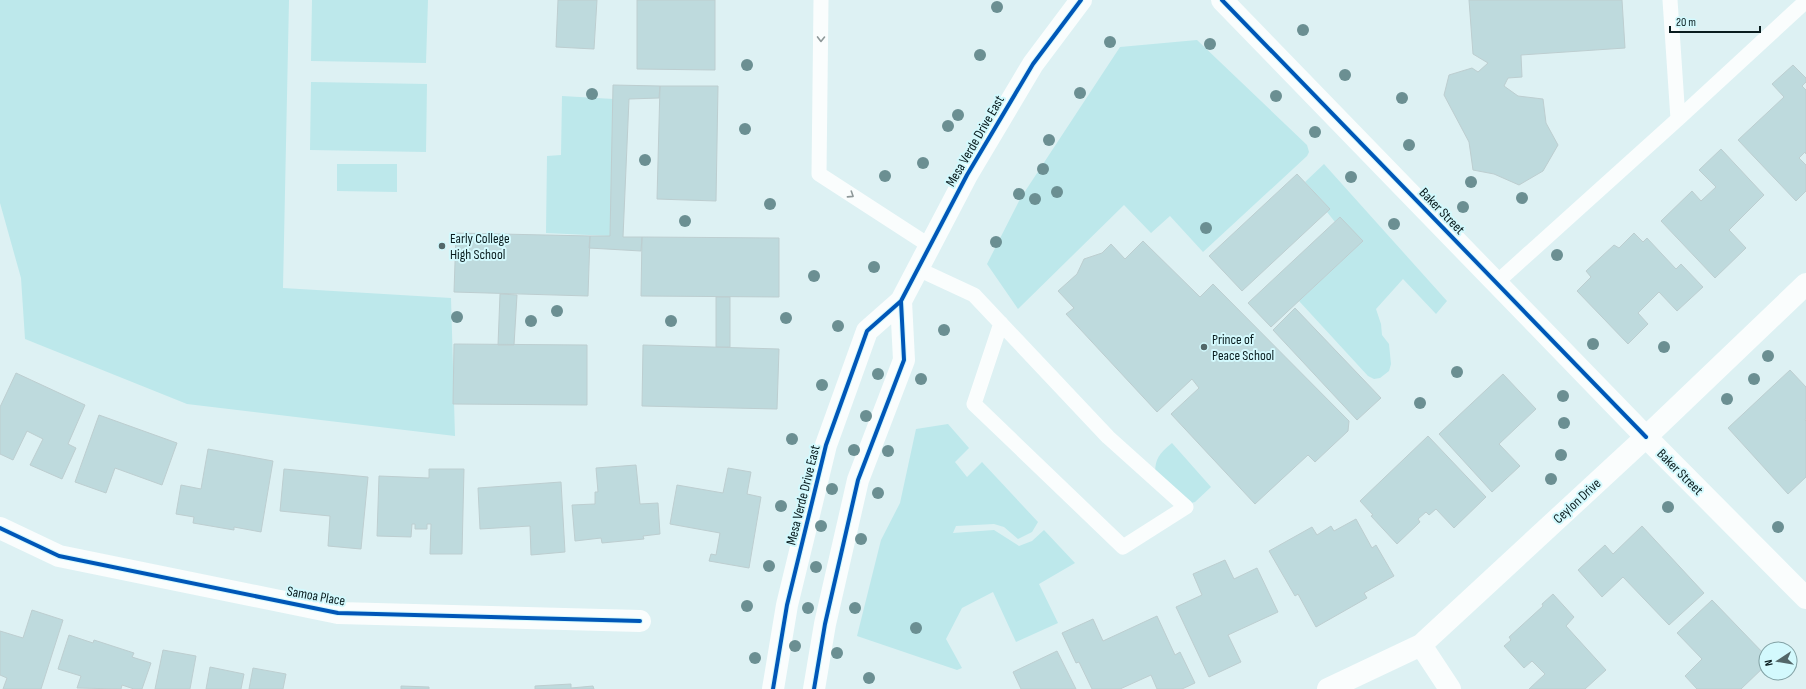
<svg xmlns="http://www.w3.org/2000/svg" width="1806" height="689" font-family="'Sofia Sans Condensed',sans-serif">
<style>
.green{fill:#bde8eb}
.building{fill:#bedadd;stroke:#bdced0}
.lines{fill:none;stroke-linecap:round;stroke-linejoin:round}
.service{stroke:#fafdfd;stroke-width:15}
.minor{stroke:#fafdfd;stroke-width:22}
.tertiary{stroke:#fafdfd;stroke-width:22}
.cycleway-casing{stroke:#d3f9fd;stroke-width:6}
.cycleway{stroke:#0057b8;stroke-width:4}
.tree{fill:#6b8f92}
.oneway{stroke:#8e9899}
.poi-dot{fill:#536769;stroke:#d3f9fd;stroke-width:1.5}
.labels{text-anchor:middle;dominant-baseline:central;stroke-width:4;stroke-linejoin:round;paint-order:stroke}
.street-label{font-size:14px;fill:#091c1e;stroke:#d3f9fd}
.poi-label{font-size:14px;fill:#091c1e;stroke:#d3f9fd;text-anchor:start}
</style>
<rect width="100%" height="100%" fill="#ddf1f3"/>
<path class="green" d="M0 0H289L283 288 451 298 455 436 187 404 25 339 21 278 0 203Z
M312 0H428L426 63 311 61Z
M1197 40 1307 145 1309 152 1307 156 1203 252 1170 216 1151 233 1124 205 1018 309 987 264 1020 199 1120 47Z
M311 82 427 84 426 152 310 150Z
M562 96 614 99 610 236 546 233 547 156 561 155Z
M337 164H397V192L337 191Z
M1324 164 1447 301 1436 314 1403 279 1376 309 1381 324 1382 335 1389 344 1391 364 1389 371 1380 378 1374 379 1368 376 1299 301 1362 241 1340 217 1335 222 1327 212 1330 209 1305 182Z
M948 424 969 448 955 462 967 477 982 462 1038 522 1032 532 1018 539 1004 527 994 524 956 526 953 533 994 530 1019 546 1032 541 1044 530 1075 563 1039 584 1058 623 1016 642 993 592 962 608 946 639 962 668 957 670 857 636 881 540 900 503 916 429Z
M1172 443 1211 487 1195 502 1191 503 1156 484C1154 462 1155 457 1172 443Z"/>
<path class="building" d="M558 0H597L594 49 556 47Z
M637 0H715V70L637 69Z
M1469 0H1622L1625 48 1521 55 1522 77 1508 78 1504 86 1518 96 1543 99 1546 123 1558 145 1543 171 1519 185 1494 174 1473 170 1469 142 1444 95 1449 75 1472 68 1478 72 1488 63 1473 54Z
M1793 65 1806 78V82L1802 86 1806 90V154L1805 152 1799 158 1806 165V191L1796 201 1738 140 1784 97 1772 84Z
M613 85 660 86 659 98 629 99 623 237H642L641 251 589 248 590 236H610Z
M660 86H718L716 201 657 199Z
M1721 149 1764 195 1729 230 1746 248 1715 278 1661 221 1692 191 1701 201 1716 187 1699 170Z
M1297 174 1330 209 1242 291 1209 256Z
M1340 217 1363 241 1271 327 1248 303Z
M456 233 590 236 588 296 454 292Z
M1634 233 1643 242 1647 238 1676 269 1681 264 1703 287 1677 311 1659 292 1638 313 1648 324 1628 344 1577 291 1591 277 1586 271 1614 245 1619 248Z
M642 237 779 238V297L641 296Z
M1143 241 1200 297 1213 284 1349 421 1348 431 1315 462 1308 455 1255 504 1171 414 1199 388 1192 379 1157 412 1066 314 1074 308 1058 291 1077 274 1084 259 1102 253 1111 244 1125 259Z
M500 294 517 295 514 345H498Z
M716 297H730V347H716Z
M1295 308 1381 398 1357 420 1273 330Z
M454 344 587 345V405L453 404Z
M643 345 779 349 777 409 642 406Z
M1790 370 1806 387V418L1805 420 1806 421V477L1788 494 1728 428Z
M16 373 85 405 68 444 76 448 62 479 30 465 43 439 27 431 13 460 0 454V407Z
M1503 374 1536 409 1499 444 1520 466 1492 492 1439 434Z
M99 415 177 443 162 485 115 468 106 493 75 482Z
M1428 436 1486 497 1454 528 1436 509 1429 515 1426 512 1418 519 1420 522 1397 544 1371 516 1373 515 1360 501Z
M208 449 273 461 261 532 234 527V530L193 523 194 517 176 514 181 485 201 489Z
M636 465 640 504 658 503 660 534 643 536 644 539 602 543 601 538 575 541 572 505 595 504V492H598L596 468Z
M728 468 751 472 747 494 761 497 749 568 709 561 711 554 716 555 720 533 670 524 677 485 723 493Z
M284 469 368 477 361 549 328 546 330 516 280 511Z
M429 469H464L462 554H430L431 524H427V529H415V524H412L411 537 377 536 379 476 429 478Z
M561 482 565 552 531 555 530 526 480 529 478 488Z
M1356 519 1372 548 1376 545 1394 576 1364 593 1367 598 1316 627 1298 594 1295 596 1269 551 1312 527 1317 535 1331 526 1334 531Z
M1642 526 1704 593 1669 625 1623 577 1602 597 1578 570 1605 545 1613 554Z
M1225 560 1234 579 1257 568 1278 612 1228 635 1241 662 1209 677 1176 607 1202 595 1193 574Z
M1553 594 1574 617 1566 626 1606 670 1585 689H1529L1545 674 1532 661 1524 668 1504 646 1511 640 1509 637 1543 606 1542 604Z
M1712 600 1766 656V665L1741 689H1697L1685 676 1702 659 1677 633Z
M32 610 63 620 41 689H3L7 678 0 675V631L23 638Z
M1157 616 1175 655 1180 652 1195 683 1182 689H1157L1151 675 1120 689H1092L1079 662 1076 663 1062 633 1093 619 1103 641Z
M69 635 93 643 94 640 134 653 132 657 151 663 142 689H134L122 685 121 689 77 688 81 676 58 669Z
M163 650 196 656 190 689H155Z
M1057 651 1076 689H1021L1013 672Z
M210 667 244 674 241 689H206Z
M253 668 286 674 283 689H249Z
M571 684V688L593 686 594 689H535V686Z
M401 686 429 687V689H401Z"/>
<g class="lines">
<path class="service" d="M821 0 819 174 930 246
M1670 0 1678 119
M918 269 974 295 1108 437 1186 507 1123 547 974 404 1001 323
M1496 283 1678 119 1806 1"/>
<path class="minor" d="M1222 0 1646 437 1806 598
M0 528 59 556 338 613 640 621
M1421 645 1450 689
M1328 689 1421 645 1646 437 1806 284"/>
<path class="tertiary" d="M773 689 787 605 826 445 867 331 901 301 967 175 1033 64 1081 0
M814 689 825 624 858 480 904 360 901 301"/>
<g class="cycleway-casing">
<path id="cycleway" d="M1222 0 1646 437
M0 528 59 556 338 613 640 621
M773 689 787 605 826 445 867 331 901 301 967 175 1033 64 1081 0
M814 689 825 624 858 480 904 360 901 301"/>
</g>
<use href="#cycleway" class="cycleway"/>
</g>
<g class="tree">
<circle cx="997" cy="7" r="6"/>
<circle cx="1303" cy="30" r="6"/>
<circle cx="1110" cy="42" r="6"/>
<circle cx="1210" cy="44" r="6"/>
<circle cx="980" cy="55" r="6"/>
<circle cx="747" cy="65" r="6"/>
<circle cx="1345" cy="75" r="6"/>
<circle cx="1080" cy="93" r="6"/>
<circle cx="592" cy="94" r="6"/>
<circle cx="1276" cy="96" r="6"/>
<circle cx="1402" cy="98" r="6"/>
<circle cx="958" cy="115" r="6"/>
<circle cx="948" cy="126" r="6"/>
<circle cx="745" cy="129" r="6"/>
<circle cx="1315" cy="132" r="6"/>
<circle cx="1049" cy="140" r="6"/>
<circle cx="1409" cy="145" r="6"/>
<circle cx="645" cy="160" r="6"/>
<circle cx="923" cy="163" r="6"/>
<circle cx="1043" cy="169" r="6"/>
<circle cx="885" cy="176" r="6"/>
<circle cx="1351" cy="177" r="6"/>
<circle cx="1471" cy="182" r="6"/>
<circle cx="1057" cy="192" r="6"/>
<circle cx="1019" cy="194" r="6"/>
<circle cx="1522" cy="198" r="6"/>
<circle cx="1035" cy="199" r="6"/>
<circle cx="770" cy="204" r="6"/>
<circle cx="1463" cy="207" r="6"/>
<circle cx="685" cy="221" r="6"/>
<circle cx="1394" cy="224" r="6"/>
<circle cx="1206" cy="228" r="6"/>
<circle cx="996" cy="242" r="6"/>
<circle cx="1557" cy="255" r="6"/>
<circle cx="874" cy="267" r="6"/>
<circle cx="814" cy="276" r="6"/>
<circle cx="557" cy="311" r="6"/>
<circle cx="457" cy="317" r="6"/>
<circle cx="786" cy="318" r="6"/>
<circle cx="531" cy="321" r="6"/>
<circle cx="671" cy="321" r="6"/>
<circle cx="838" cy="326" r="6"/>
<circle cx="944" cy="330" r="6"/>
<circle cx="1593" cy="344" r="6"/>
<circle cx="1664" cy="347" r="6"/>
<circle cx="1768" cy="356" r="6"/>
<circle cx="1457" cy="372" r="6"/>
<circle cx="878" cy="374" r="6"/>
<circle cx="921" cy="379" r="6"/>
<circle cx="1754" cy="379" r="6"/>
<circle cx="822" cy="385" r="6"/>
<circle cx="1563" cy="396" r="6"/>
<circle cx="1727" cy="399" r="6"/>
<circle cx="1420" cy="403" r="6"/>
<circle cx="866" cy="416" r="6"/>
<circle cx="1564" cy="423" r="6"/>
<circle cx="792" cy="439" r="6"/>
<circle cx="854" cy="450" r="6"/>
<circle cx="888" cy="451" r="6"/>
<circle cx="1561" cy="455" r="6"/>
<circle cx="1551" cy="479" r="6"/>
<circle cx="832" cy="489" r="6"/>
<circle cx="878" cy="493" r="6"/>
<circle cx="781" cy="506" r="6"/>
<circle cx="1668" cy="507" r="6"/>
<circle cx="821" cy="526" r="6"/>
<circle cx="1778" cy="527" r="6"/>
<circle cx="861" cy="539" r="6"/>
<circle cx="769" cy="566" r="6"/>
<circle cx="816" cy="567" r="6"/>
<circle cx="747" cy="606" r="6"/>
<circle cx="808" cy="608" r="6"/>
<circle cx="855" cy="608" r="6"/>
<circle cx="916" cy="628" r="6"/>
<circle cx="795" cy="646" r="6"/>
<circle cx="837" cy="653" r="6"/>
<circle cx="755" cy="658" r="6"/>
<circle cx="869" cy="678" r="6"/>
</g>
<defs><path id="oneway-chevron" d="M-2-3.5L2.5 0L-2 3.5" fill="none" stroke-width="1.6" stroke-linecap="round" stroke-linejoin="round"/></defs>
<g class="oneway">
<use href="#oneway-chevron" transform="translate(821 39) rotate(91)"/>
<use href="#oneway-chevron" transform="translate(851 195) rotate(33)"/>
</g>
<g class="poi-dot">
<circle cx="442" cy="246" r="4"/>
<circle cx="1204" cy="347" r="4"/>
</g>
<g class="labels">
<g class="street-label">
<text transform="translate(975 141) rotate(-60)">Mesa Verde Drive East</text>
<text transform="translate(1442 211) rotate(46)">Baker Street</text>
<text transform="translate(1680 472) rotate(45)">Baker Street</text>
<text transform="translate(803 495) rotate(-76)">Mesa Verde Drive East</text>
<text transform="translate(1577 501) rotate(-43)">Ceylon Drive</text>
<text transform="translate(316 596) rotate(10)">Samoa Place</text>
</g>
<g class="poi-label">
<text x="450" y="238">Early College<tspan x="450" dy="16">High School</tspan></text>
<text x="1212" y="339">Prince of<tspan x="1212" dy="16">Peace School</tspan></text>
</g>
</g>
<g transform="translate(1778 661) rotate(258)"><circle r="19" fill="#d3f9fd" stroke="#82a1a4"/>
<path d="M0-3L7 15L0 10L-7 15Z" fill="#536769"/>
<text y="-6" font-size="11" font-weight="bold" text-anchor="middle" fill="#091c1e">N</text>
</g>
<path d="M1670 26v6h90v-6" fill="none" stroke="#091c1e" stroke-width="2"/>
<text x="1676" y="26" font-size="12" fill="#091c1e" stroke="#d3f9fd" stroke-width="3" paint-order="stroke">20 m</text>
</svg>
